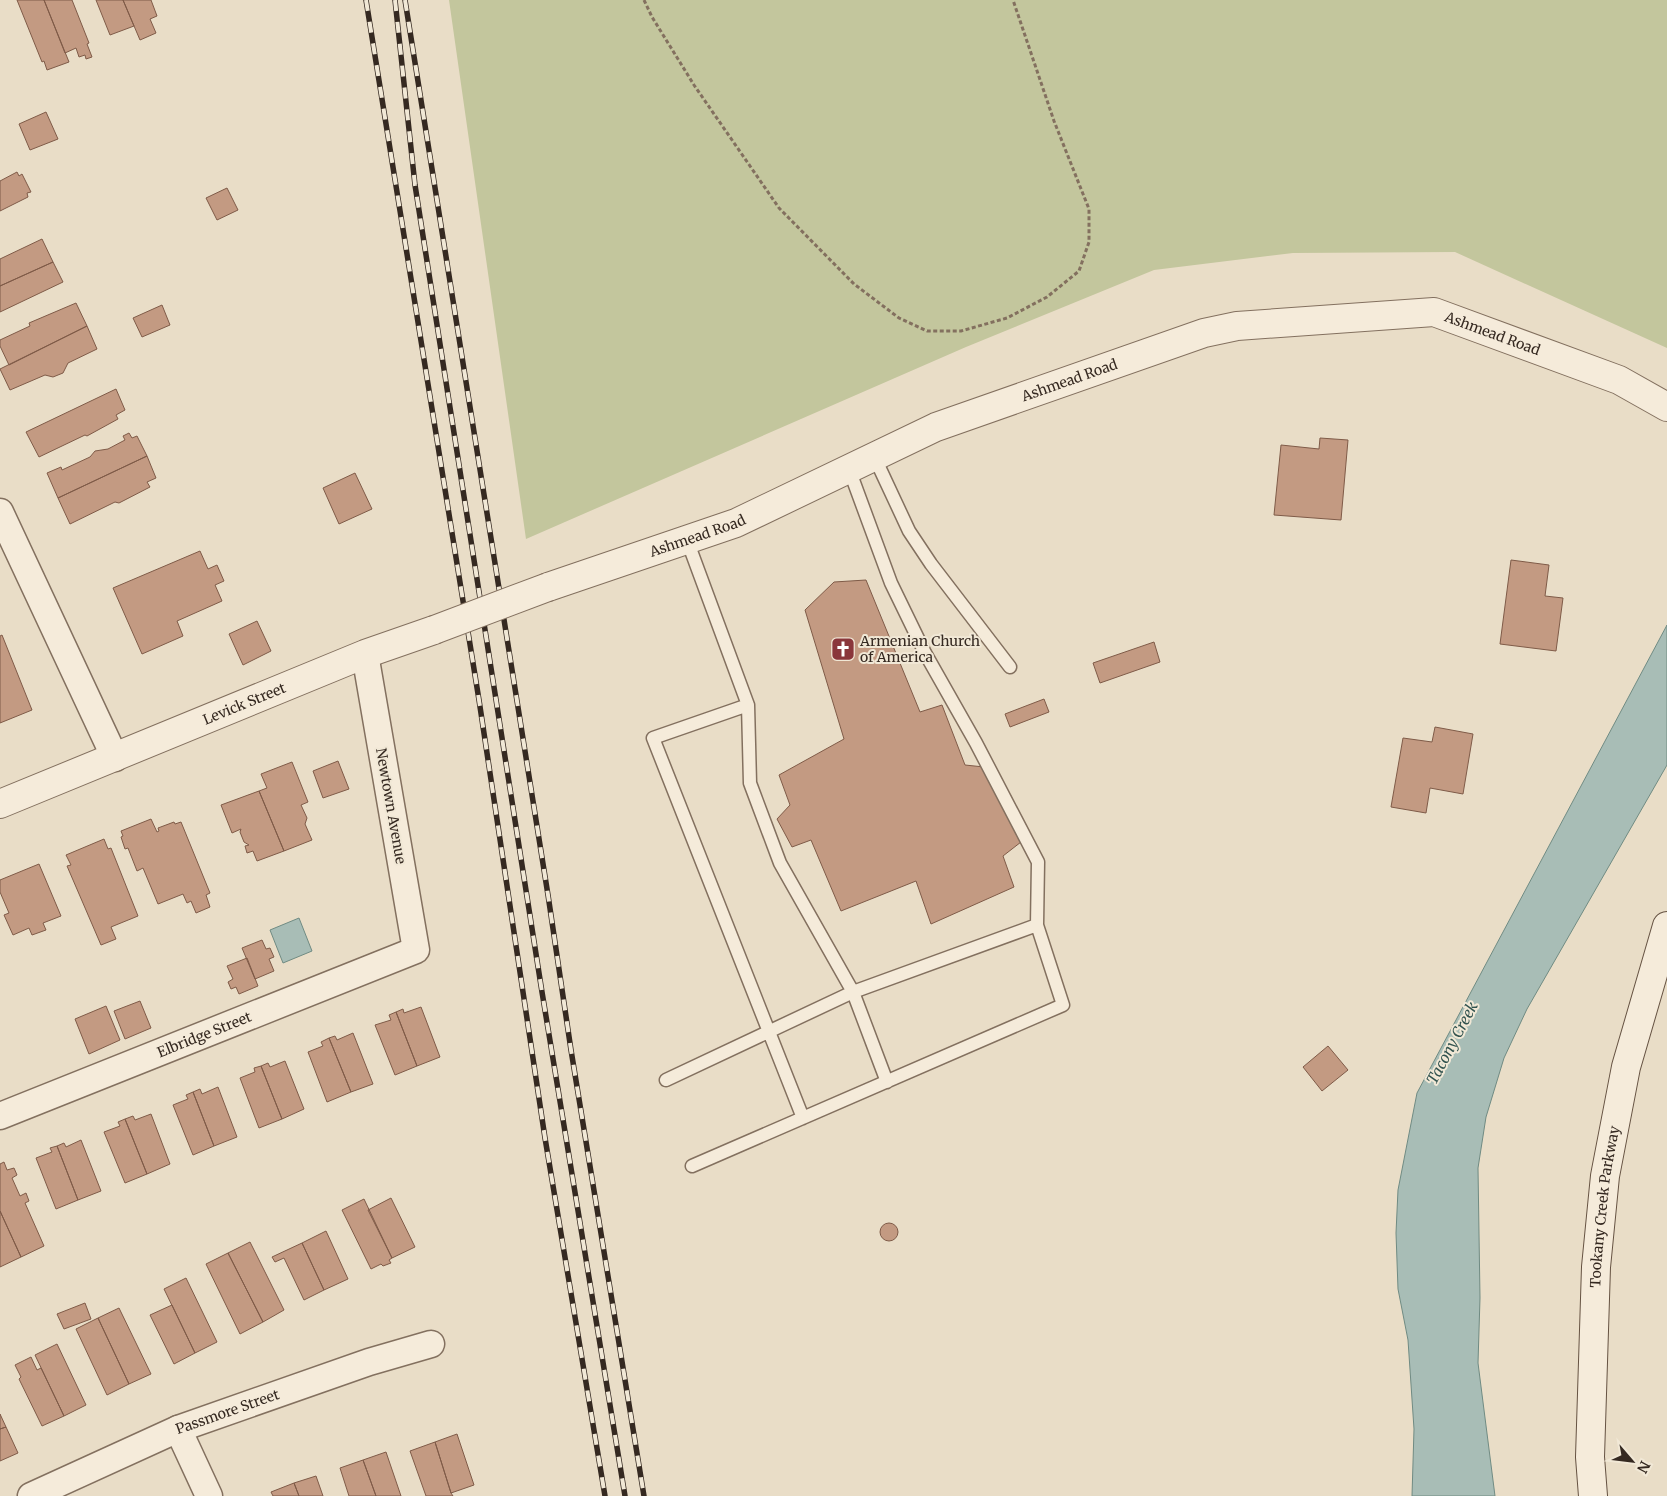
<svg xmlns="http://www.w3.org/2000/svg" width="1667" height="1496" font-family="Merriweather,serif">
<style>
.green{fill:#c3c69d}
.water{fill:#a8bdb6;stroke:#708b83}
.building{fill:#c39a82;stroke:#7f5b48}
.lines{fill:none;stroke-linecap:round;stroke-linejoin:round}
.service-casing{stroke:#83705f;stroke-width:15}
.minor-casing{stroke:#83705f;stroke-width:29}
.tertiary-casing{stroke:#83705f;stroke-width:30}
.secondary-casing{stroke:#655242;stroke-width:30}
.path{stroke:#83705f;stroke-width:3;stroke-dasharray:4 2.5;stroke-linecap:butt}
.service{stroke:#f5ebda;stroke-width:12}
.minor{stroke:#f5ebda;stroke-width:26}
.tertiary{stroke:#f5ebda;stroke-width:28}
.secondary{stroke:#f5ebda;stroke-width:28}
.rail-casing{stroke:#352921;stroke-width:5.5}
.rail{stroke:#f1e8d6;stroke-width:4;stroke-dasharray:11;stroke-linecap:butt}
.tertiary-bridge-casing{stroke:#83705f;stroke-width:30;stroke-linecap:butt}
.tertiary-bridge{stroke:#f5ebda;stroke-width:28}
.labels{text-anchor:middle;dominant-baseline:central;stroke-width:4;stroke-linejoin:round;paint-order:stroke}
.street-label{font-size:14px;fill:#352921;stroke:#f1e8d6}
.poi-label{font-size:14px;fill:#352921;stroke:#f1e8d6;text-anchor:start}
.water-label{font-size:15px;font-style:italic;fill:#32534f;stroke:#f1e8d6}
</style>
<rect width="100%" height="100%" fill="#e9ddc7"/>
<path class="green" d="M449 0H1667V348L1455 252 1293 253 1154 270 966 347 526 539Z"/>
<path class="water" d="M1667 625V765L1527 1009 1504 1058 1486 1117 1478 1168 1480 1298 1478 1363 1495 1496H1412L1414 1429 1408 1340 1398 1289 1396 1233 1398 1190 1417 1093Z
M299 918 312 951 283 963 270 930Z"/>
<path class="building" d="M17 0H44L69 62 47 70 44 61 42 62Z
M44 0H72L89 43 87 44 92 57 86 59 85 55 79 57 76 48 65 53Z
M96 0H123L134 26 110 35Z
M123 0H151L157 16 150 19 156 33 140 40Z
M46 112 58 139 30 150 19 124Z
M17 172 19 176 22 174 31 192 27 193 28 197 0 211V181Z
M227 188 238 210 217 220 206 198Z
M42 239 53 262 0 286V259Z
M53 262 63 282 0 312V286Z
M76 303 87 326 9 365 0 346V340L30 326 29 323Z
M162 305 170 325 142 337 133 318Z
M87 326 97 349 68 363 63 373 53 377 45 375 10 390 0 369Z
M116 389 125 410 116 415 118 419 87 436 85 435 39 457 26 432Z
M129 433 132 438 137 436 147 456 58 498 47 473 61 467 62 470 90 457 95 451 108 449 125 440 123 436Z
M1320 438 1348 440 1341 520 1274 515 1281 445 1319 449Z
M147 456 156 478 147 482 150 487 119 503 115 502 70 524 58 498Z
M355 473 372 509 339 524 323 488Z
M200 551 208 569 217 565 224 581 215 585 222 601 177 621 183 636 142 654 113 588Z
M1511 560 1549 565 1545 596 1563 598 1556 651 1500 644Z
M866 580 920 712 942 705 965 765 984 767 1021 842 1003 856 1014 887 931 924 916 881 841 911 811 840 792 847 777 819 790 805 779 775 844 739 805 610 834 582Z
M257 621 271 651 243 665 229 634Z
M2 635 32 710 0 723V636Z
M1154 642 1160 662 1100 683 1093 663Z
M1044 699 1049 712 1010 727 1005 714Z
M1435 727 1473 734 1463 794 1430 788 1426 813 1391 807 1403 738 1432 742Z
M338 761 349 789 323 798 313 771Z
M292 762 308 802 301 805 307 818 305 824 312 840 284 851 259 791 267 788 261 774Z
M259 791 284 851 257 861 253 851 247 853 245 846 249 845 244 842 240 832 241 829 232 833 221 805Z
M151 819 157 832 159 831 158 828 174 822 175 824 181 822 210 893 206 895 210 907 196 913 191 901 187 903 183 894 158 904 143 868 137 871 128 848 125 849 121 837 123 836 121 831Z
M104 839 108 849 111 848 138 916 111 927 116 939 101 945 67 866 71 865 66 855Z
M39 864 61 916 43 923 46 930 32 935 29 928 13 935 4 915 9 913 0 892V880Z
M262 940 266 949 270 948 274 957 269 959 274 971 255 979 242 948Z
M247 958 258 986 239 994 236 987 231 989 228 982 233 979 227 966Z
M140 1001 151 1028 125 1039 114 1011Z
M106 1006 120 1040 89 1054 75 1019Z
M421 1007 440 1057 417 1066 396 1012 403 1009 404 1013Z
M396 1012 417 1066 395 1075 375 1025 391 1020 389 1015Z
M353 1033 373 1084 351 1092 329 1038 335 1036 337 1040Z
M329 1038 351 1092 327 1102 308 1052 323 1046 321 1042Z
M1328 1046 1348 1070 1322 1091 1303 1067Z
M285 1061 304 1109 282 1119 261 1066 268 1063 270 1067Z
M261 1066 282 1119 259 1128 240 1078 255 1072 254 1068Z
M218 1087 237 1137 214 1146 193 1092 200 1089 202 1094Z
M193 1092 214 1146 193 1155 173 1105 188 1099 186 1095Z
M151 1114 170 1164 147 1174 125 1119 133 1116 135 1120Z
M125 1119 147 1174 125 1183 104 1132 120 1126 118 1122Z
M81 1140 101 1191 78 1200 57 1146 64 1143 66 1147Z
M57 1146 78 1200 56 1209 36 1158 52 1152 50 1148Z
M4 1162 7 1170 14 1168 17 1175 12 1178 20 1196 26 1193 29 1201 25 1203 44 1246 21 1257 0 1211V1164Z
M391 1198 415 1247 392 1258 368 1210Z
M364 1199 392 1258 389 1260 391 1263 383 1266 381 1264 371 1269 342 1210Z
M0 1211 21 1257 0 1267Z
M880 1232a9 9 0 1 1 18 0a9 9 0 1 1-18 0Z
M326 1231 348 1279 324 1290 302 1243Z
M250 1242 284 1310 263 1322 228 1253Z
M302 1243 324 1290 304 1300 284 1258 275 1262 272 1257Z
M228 1253 263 1322 240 1334 206 1264Z
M186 1278 217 1342 195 1353 164 1289Z
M85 1303 91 1319 64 1329 57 1314Z
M172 1305 195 1353 174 1364 150 1315Z
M119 1308 151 1374 129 1384 98 1318Z
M98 1318 129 1384 107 1395 76 1329Z
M57 1344 86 1405 64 1416 35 1355Z
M31 1357 37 1370 41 1368 64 1416 42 1426 19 1379 21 1377 15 1365Z
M0 1414 6 1427 0 1429Z
M6 1427 18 1453 0 1461V1429Z
M457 1434 474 1485 451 1493 435 1442Z
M435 1442 451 1493 453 1496H426L410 1451Z
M386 1452 401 1496H376L363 1460Z
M363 1460 376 1496H349L340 1468Z
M316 1476 323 1496H299L294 1483Z
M294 1483 299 1496H273L271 1492Z"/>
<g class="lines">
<g class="service-casing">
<path id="service" d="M874 456 909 531 931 564 1010 667
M849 469 891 583 925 653 976 743 1038 862 1037 925
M687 540 748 705 750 783 780 863 853 992 1037 925 1063 1005 692 1166
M748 705 653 738 803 1118
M666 1080 853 992 887 1082"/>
</g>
<g class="minor-casing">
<g id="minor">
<path d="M0 512 115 758"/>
<path id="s1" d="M0 1116 416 950 365 654"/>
<path d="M178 1429 209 1496"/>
<path id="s2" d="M31 1496 178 1429 369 1362 431 1344"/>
</g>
</g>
<g class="tertiary-casing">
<g id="tertiary">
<path id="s3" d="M548 587 736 523 936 427 1204 333 1237 326 1434 312 1619 380 1667 407"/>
<path id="s4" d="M0 804 365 654 434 630"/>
</g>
</g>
<g class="secondary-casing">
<g id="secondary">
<path id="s5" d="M1593 1496 1590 1457 1596 1267 1605 1176 1626 1067 1667 926"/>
</g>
</g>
<path class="path" d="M644 0 652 17 694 85 779 208 854 284 899 318 927 331H961L1007 318 1047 297 1079 271 1089 242V209L1054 121 1013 0"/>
<use href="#service" class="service"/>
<use href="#minor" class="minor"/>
<use href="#tertiary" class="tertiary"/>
<use href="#secondary" class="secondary"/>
<g class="rail-casing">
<path id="rail" d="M366 0 479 700 545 1138 605 1496
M395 0 415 185 542 992 625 1496
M405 0 548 895 571 1050 644 1496"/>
</g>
<use href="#rail" class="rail"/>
<g class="tertiary-bridge-casing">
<path id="tertiary-bridge" d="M434 630 548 587"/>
</g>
<use href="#tertiary-bridge" class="tertiary-bridge"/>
</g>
<defs>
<g id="church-square" transform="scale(1.25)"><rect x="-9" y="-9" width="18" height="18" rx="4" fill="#8a363b" stroke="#f1e8d6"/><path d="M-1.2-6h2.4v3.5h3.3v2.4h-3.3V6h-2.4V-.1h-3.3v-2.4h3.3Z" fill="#fff"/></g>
</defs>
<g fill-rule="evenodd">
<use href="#church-square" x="843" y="649"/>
</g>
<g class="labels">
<g class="street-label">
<text stroke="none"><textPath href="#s3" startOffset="998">Ashmead Road</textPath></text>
<text stroke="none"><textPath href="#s3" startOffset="562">Ashmead Road</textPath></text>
<text stroke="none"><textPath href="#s3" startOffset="158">Ashmead Road</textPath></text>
<text stroke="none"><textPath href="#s4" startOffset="264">Levick Street</textPath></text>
<text transform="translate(391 806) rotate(80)">Newtown Avenue</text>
<text stroke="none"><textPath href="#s1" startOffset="220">Elbridge Street</textPath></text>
<text stroke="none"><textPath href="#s5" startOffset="290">Tookany Creek Parkway</textPath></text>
<text stroke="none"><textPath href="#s2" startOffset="214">Passmore Street</textPath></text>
</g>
<g class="poi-label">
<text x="860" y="641">Armenian Church<tspan x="860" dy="16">of America</tspan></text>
</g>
<g class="water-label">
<text transform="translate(1452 1043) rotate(-62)">Tacony Creek</text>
</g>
</g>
<g transform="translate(1632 1461) rotate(118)" stroke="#f1e8d6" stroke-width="4" paint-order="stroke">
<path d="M0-4L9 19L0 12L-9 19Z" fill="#352921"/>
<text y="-8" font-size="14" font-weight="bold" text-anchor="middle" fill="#352921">N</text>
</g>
</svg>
